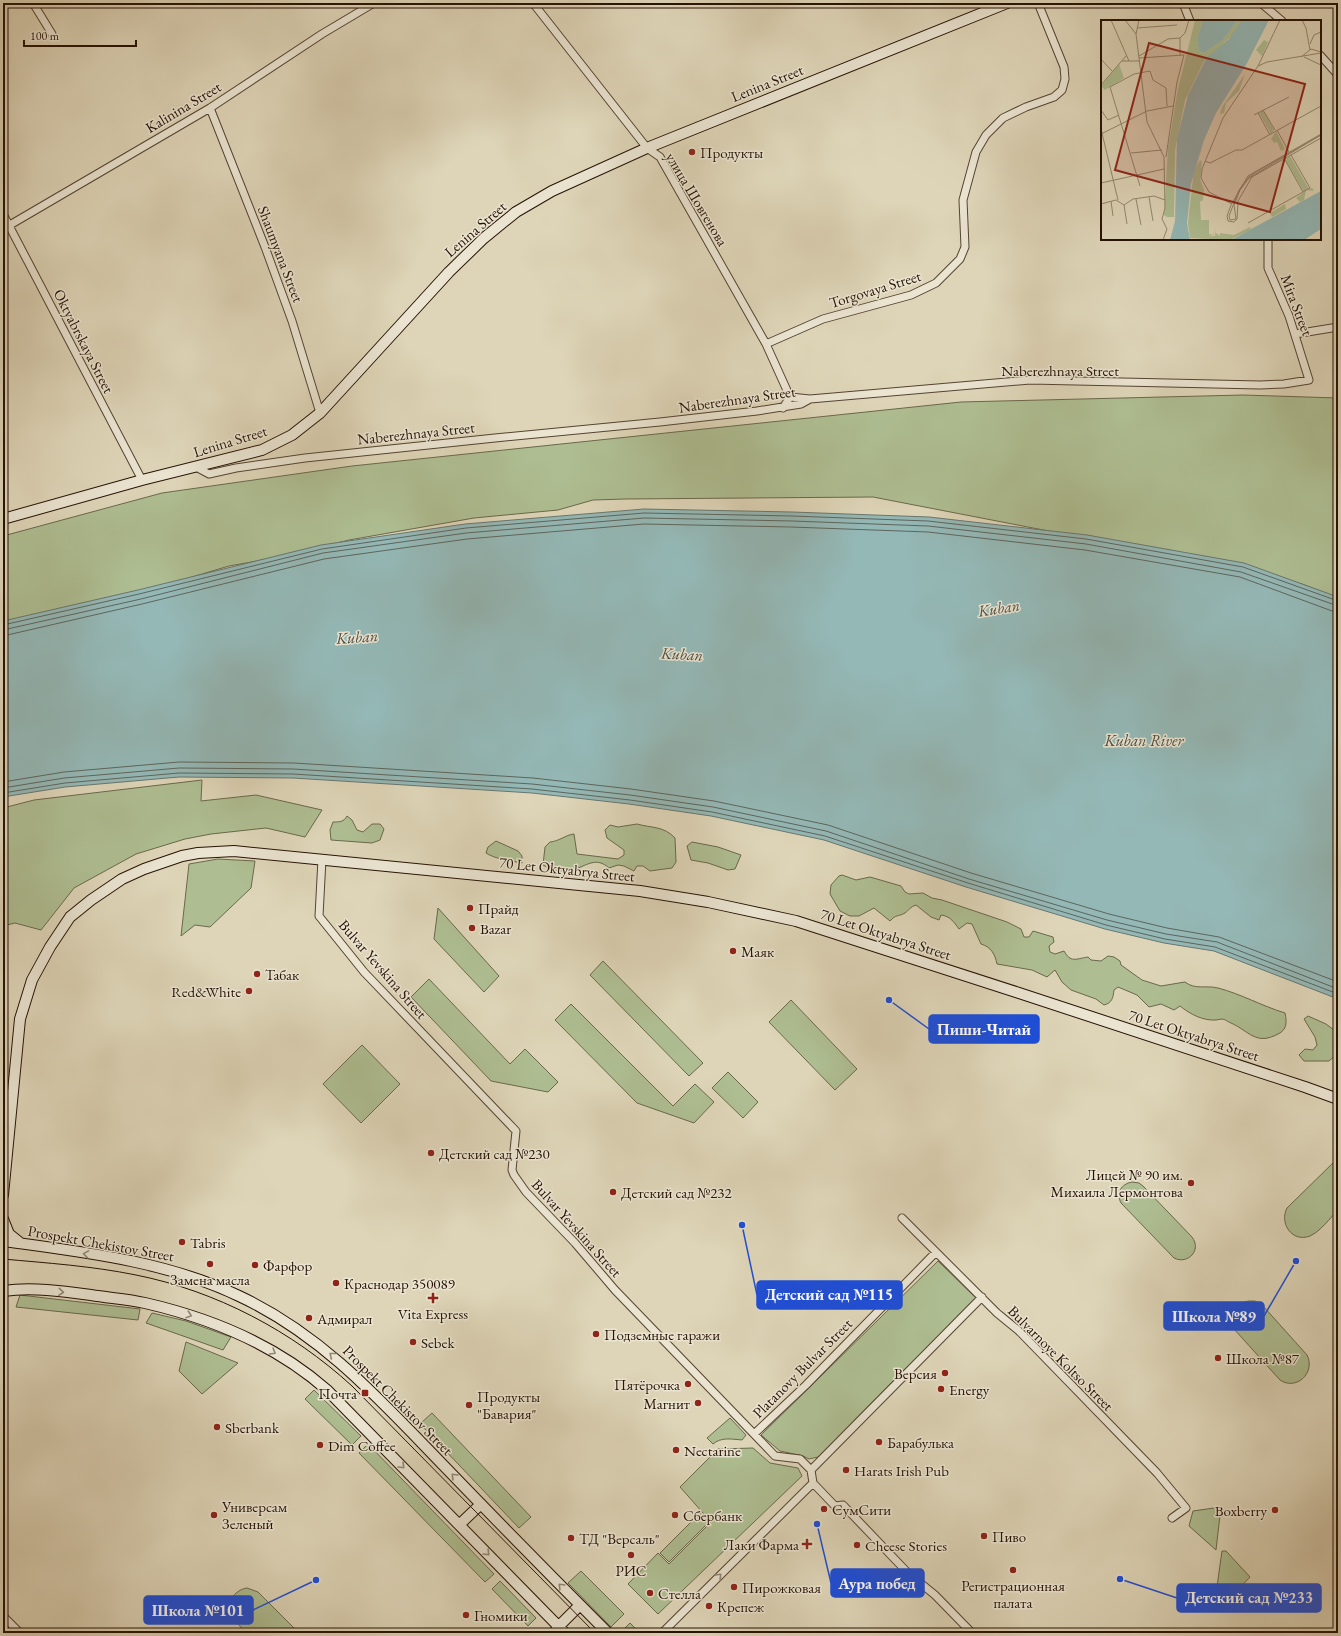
<svg xmlns="http://www.w3.org/2000/svg" width="1341" height="1636" font-family="'EB Garamond',serif">
<style>
.green{fill:#aebe92;stroke:#6a684b}
.water{fill:#94b8b6;stroke:#68766f}
.lines{fill:none;stroke-linecap:round;stroke-linejoin:round}
.shore{stroke:#5d655d;stroke-width:1}
.street-casing{stroke:#544331;stroke-width:9}
.secondary-casing{stroke:#261204;stroke-width:12}
.street{stroke:#eae4d1;stroke-width:7}
.secondary{stroke:#eae4d1;stroke-width:10}
.tram{stroke:#261204;stroke-width:1}
.oneway{stroke:#928675}
.poi-dot{fill:#8f2418;stroke:#eae4d1;stroke-width:1.5}
.labels{text-anchor:middle;dominant-baseline:central;stroke-width:3;stroke-linejoin:round;paint-order:stroke}
.street-label{font-size:15px;fill:#261204;stroke:#eae4d1}
.poi-label{font-size:15px;fill:#261204;stroke:#eae4d1;text-anchor:start}
.water-label{font-size:16px;font-style:italic;fill:#4c4c42;stroke:#eae4d1}
.inset-road{fill:none;stroke:#948770;stroke-width:1}
.view{fill:#8f2418;fill-opacity:0.15;stroke:#8f2418;stroke-width:2}
.inset-edge{fill:none;stroke:#261204;stroke-width:2}
.leader{fill:none;stroke:#1d4ed8;stroke-width:1.5}
.callout-dot{fill:#1d4ed8;stroke:#eae4d1;stroke-width:1.5}
.callout{fill:#1d4ed8;stroke:#1d4ed8;stroke-width:1.5}
.callout-label{font-size:16px;text-anchor:middle;font-weight:bold;fill:#fff}
</style>
<rect width="100%" height="100%" fill="#ded5b8"/>
<filter id="stains"><feTurbulence type="fractalNoise" baseFrequency=".005" numOctaves="4"/><feColorMatrix values="0 0 0 0 .2 0 0 0 0 .09 0 0 0 0 .02 0 0 0 .5 -.17"/></filter>
<radialGradient id="worn" r=".72"><stop offset=".6" stop-color="#630" stop-opacity="0"/><stop offset="1" stop-color="#630" stop-opacity=".3"/></radialGradient>
<path class="green" d="M1243 395 1338 398V598L1302 584 1162 553 873 497 625 499 593 500 558 510 474 518 349 540 274 558 229 566 155 588 3 622V536L162 493 352 466 961 402Z
M202 780 201 801 256 795 322 810 305 837 266 828 211 834 185 839 136 854 74 888 41 930 15 923 3 926V808L34 800Z
M347 816 352 820 357 830 363 832 372 824H380L384 829 380 840 372 843 331 840 330 830 333 822C339 822 344 822 347 816Z
M637 824C651 828 664 826 675 838L676 862 672 868 650 871 643 866H637L634 871 624 866 618 865 609 868C596 856 586 866 573 870 564 873 551 870 543 865L545 847 550 842C560 841 565 835 574 834L577 854 618 859 624 855V850L607 838 605 830 610 825 618 827Z
M496 841 518 851 522 856V863C511 861 495 859 486 853L488 847Z
M692 842 718 847 741 855 735 869 728 870 708 863 691 860 687 846Z
M218 859 255 861 251 888 210 927 195 925 181 936 189 864Z
M842 875 856 880 870 877 901 886 905 892 909 894 923 893 932 898 942 900 1007 922 1021 929 1024 937H1029L1033 931 1053 937 1054 942 1049 946 1050 952 1055 954 1064 951C1071 963 1075 959 1088 957L1091 960 1101 961 1108 956 1114 957 1120 961 1121 965 1142 980 1161 986 1185 982C1195 990 1206 985 1218 988 1241 994 1262 1006 1285 1013 1287 1022 1287 1030 1278 1034 1256 1046 1249 1031 1231 1023 1228 1022 1225 1019 1222 1019 1220 1019 1218 1020 1216 1020 1203 1021 1190 1014 1180 1006L1174 1010 1161 1004 1149 1007 1137 995 1118 987 1114 990C1113 998 1112 1003 1104 1005L1096 999 1071 990 1062 982 1055 970 1047 977 1032 970 997 964C995 954 991 947 981 944L972 924 967 923 959 929C954 922 950 916 941 915L939 920 931 917 916 905C910 907 909 910 905 913 898 917 896 914 890 921L874 908 859 916H850L840 911 830 894 831 885 839 876Z
M438 908 499 976 484 992 434 939Z
M603 961 703 1063 689 1076 590 975Z
M429 979 510 1064 525 1049 558 1082 548 1092 491 1081 411 997Z
M791 1000 857 1069 835 1090 769 1022Z
M571 1004 673 1106 695 1084 714 1102 694 1123 637 1103 555 1020Z
M1308 1016 1326 1024 1338 1033V1053L1329 1061H1304L1299 1055 1305 1049 1313 1050 1317 1045 1315 1037 1304 1019Z
M362 1045 400 1084 361 1123 323 1084Z
M728 1072 758 1102 743 1118 712 1088Z
M1338 1158V1210C1330 1218 1321 1231 1310 1236 1292 1243 1279 1223 1287 1208Z
M1132 1182 1139 1183 1143 1186 1192 1237C1202 1250 1188 1265 1174 1258L1121 1203C1116 1193 1121 1184 1132 1182Z
M938 1261 976 1298 818 1457 809 1459 803 1456 780 1451 761 1435Z
M20 1295 140 1309 138 1320 16 1307Z
M1249 1301H1255L1263 1306 1307 1355C1316 1373 1296 1391 1280 1380L1234 1329C1227 1316 1235 1303 1249 1301Z
M152 1313 186 1321 231 1337 223 1350 146 1323Z
M186 1342 238 1363 202 1394 179 1371Z
M314 1390 361 1436 352 1445 305 1399Z
M432 1413 531 1517 519 1528 420 1424Z
M730 1418 746 1435 742 1440C731 1439 721 1437 713 1444L707 1438Z
M368 1444 494 1574 485 1582 359 1453Z
M753 1448 770 1463 798 1468 802 1476 658 1614 628 1584 658 1553 669 1564 711 1522 680 1487 718 1449Z
M1221 1507 1216 1550 1189 1526 1193 1511Z
M700 1513 709 1522 669 1562 660 1553Z
M1222 1551H1226L1250 1577 1232 1596 1216 1594Z
M581 1571 624 1614 611 1627 568 1583Z
M500 1581 536 1618 528 1626 492 1589Z
M247 1588 258 1592 299 1633H247C242 1628 236 1623 232 1617 224 1604 234 1590 247 1588Z
M630 1623 640 1633H620Z"/>
<path class="water" d="M644 509 792 512 929 517 1087 535 1244 563 1338 597V999L1214 951 1164 943 1105 929 966 887 824 840 711 816 629 804 532 793 293 778 179 777 65 787 3 797V621L138 590 321 545 465 524Z"/>
<g class="lines">
<path class="shore" d="M3 625 139 594 322 549 466 528 644 513 792 516 928 521 1086 539 1243 567 1338 601
M3 630 141 599 323 553 466 533 644 518 792 521 928 526 1086 544 1241 572 1338 606
M3 636 142 604 324 559 467 539 644 524 791 527 928 532 1085 550 1240 577 1332 611 1338 612
M3 782 64 772 179 762 294 763 533 778 631 789 714 801 828 825 971 873 1109 914 1167 928 1219 937 1338 982
M3 788 64 778 179 768 293 769 532 784 630 795 713 807 826 831 969 879 1107 920 1166 934 1217 942 1338 989
M3 793 65 783 179 773 293 774 532 789 630 800 712 812 825 836 968 883 1106 925 1165 939 1215 947 1338 994"/>
<g class="street-casing">
<path id="street" d="M33 3 52 34
M533 3 647 148 660 157 766 344 790 397 783 408
M1183 3 1190 21
M1261 3 1282 21
M1320 55 1338 75
M210 108 265 247 292 321 320 413
M3 214 142 480
M3 229 210 108 322 34 374 3
M1295 334 1338 327
M766 344 823 319 911 295 936 283 960 259 965 247 963 200 976 152 986 135 1003 118 1026 107 1054 97 1062 90 1065 79 1064 67 1038 3
M790 397 810 399
M196 467 209 474 236 468 305 458 495 438 660 422 757 411 801 404 810 399 1030 380 1260 385 1284 384 1309 380 1289 316 1268 268V239
M322 859 319 916 364 972 516 1131 512 1170 514 1175 526 1192 575 1243 615 1290 754 1434 775 1456 800 1459 811 1470 813 1483
M902 1218 997 1313 1019 1331 1157 1473 1186 1508 1172 1518
M754 1434 806 1385 936 1252
M811 1470 982 1297
M813 1483 835 1506 843 1505 908 1573 935 1595 972 1633
M3 1616 20 1633
M551 1633 559 1626
M662 1633 813 1483"/>
</g>
<g class="secondary-casing">
<path id="secondary" d="M3 519 142 480 262 450 292 435 320 413 449 272 484 238 516 212 552 191 647 148 1007 3
M3 1195 20 1019 32 980 50 947 70 917 91 900 122 879 144 869 182 856 198 853 234 851 640 891 708 902 796 921 1019 993 1305 1087 1338 1099
M3 1219 9 1234 19 1242
M3 1241C83 1252 166 1261 239 1296 323 1335 382 1402 445 1467 499 1523 553 1578 608 1633
M3 1291C32 1287 62 1291 91 1295 109 1298 127 1299 145 1303 210 1318 276 1345 327 1390L565 1633
M460 1524 481 1504
M559 1626 580 1605"/>
</g>
<use href="#street" class="street"/>
<use href="#secondary" class="secondary"/>
<path class="tram" d="M3 1259C47 1263 92 1266 136 1275 216 1291 292 1331 352 1386L595 1633"/>
</g>
<defs><path id="oneway-chevron" d="M-2-3.5L2.5 0L-2 3.5" fill="none" stroke-width="1.6" stroke-linecap="round" stroke-linejoin="round"/></defs>
<g class="oneway">
<use href="#oneway-chevron" transform="translate(86 1254) rotate(-171)"/>
<use href="#oneway-chevron" transform="translate(61 1292) rotate(5)"/>
<use href="#oneway-chevron" transform="translate(189 1315) rotate(19)"/>
<use href="#oneway-chevron" transform="translate(273 1352) rotate(30)"/>
<use href="#oneway-chevron" transform="translate(332 1355) rotate(-141)"/>
<use href="#oneway-chevron" transform="translate(402 1466) rotate(45)"/>
<use href="#oneway-chevron" transform="translate(454 1476) rotate(-134)"/>
<use href="#oneway-chevron" transform="translate(487 1553) rotate(46)"/>
<use href="#oneway-chevron" transform="translate(719 1576) rotate(-45)"/>
<use href="#oneway-chevron" transform="translate(561 1586) rotate(-135)"/>
</g>
<g class="poi-dot">
<circle cx="692" cy="152" r="4"/>
<circle cx="470" cy="908" r="4"/>
<circle cx="472" cy="928" r="4"/>
<circle cx="733" cy="951" r="4"/>
<circle cx="257" cy="974" r="4"/>
<circle cx="249" cy="991" r="4"/>
<circle cx="431" cy="1153" r="4"/>
<circle cx="1191" cy="1183" r="4"/>
<circle cx="613" cy="1192" r="4"/>
<circle cx="182" cy="1242" r="4"/>
<circle cx="210" cy="1264" r="4"/>
<circle cx="255" cy="1265" r="4"/>
<circle cx="336" cy="1283" r="4"/>
<path d="M431 1292h4v4h4v4h-4v4h-4v-4h-4v-4h4z"/>
<circle cx="309" cy="1318" r="4"/>
<circle cx="596" cy="1334" r="4"/>
<circle cx="413" cy="1342" r="4"/>
<circle cx="1218" cy="1358" r="4"/>
<circle cx="945" cy="1373" r="4"/>
<circle cx="688" cy="1384" r="4"/>
<circle cx="941" cy="1389" r="4"/>
<rect x="361" y="1389" width="8" height="8" rx="2"/>
<circle cx="698" cy="1403" r="4"/>
<circle cx="469" cy="1405" r="4"/>
<circle cx="217" cy="1427" r="4"/>
<circle cx="879" cy="1442" r="4"/>
<circle cx="320" cy="1445" r="4"/>
<circle cx="676" cy="1450" r="4"/>
<circle cx="846" cy="1470" r="4"/>
<circle cx="824" cy="1509" r="4"/>
<circle cx="1275" cy="1510" r="4"/>
<circle cx="214" cy="1515" r="4"/>
<circle cx="675" cy="1515" r="4"/>
<circle cx="984" cy="1536" r="4"/>
<circle cx="571" cy="1538" r="4"/>
<path d="M805 1538h4v4h4v4h-4v4h-4v-4h-4v-4h4z"/>
<circle cx="857" cy="1545" r="4"/>
<circle cx="631" cy="1555" r="4"/>
<circle cx="1013" cy="1570" r="4"/>
<circle cx="734" cy="1587" r="4"/>
<circle cx="650" cy="1593" r="4"/>
<circle cx="709" cy="1606" r="4"/>
<circle cx="466" cy="1615" r="4"/>
</g>
<g class="labels">
<g class="street-label">
<text transform="translate(767 83) rotate(-22)">Lenina Street</text>
<text transform="translate(183 107) rotate(-31)">Kalinina Street</text>
<text transform="translate(697 199) rotate(59)">улица Шовгенова</text>
<text transform="translate(475 229) rotate(-41)">Lenina Street</text>
<text transform="translate(281 254) rotate(69)">Shaumyana Street</text>
<text transform="translate(875 289) rotate(-17)">Torgovaya Street</text>
<text transform="translate(1297 305) rotate(69)">Mira Street</text>
<text transform="translate(84 341) rotate(63)">Oktyabrskaya Street</text>
<text x="1060" y="370">Naberezhnaya Street</text>
<text transform="translate(737 399) rotate(-8)">Naberezhnaya Street</text>
<text transform="translate(416 433) rotate(-6)">Naberezhnaya Street</text>
<text transform="translate(230 441) rotate(-17)">Lenina Street</text>
<text transform="translate(567 869) rotate(6)">70 Let Oktyabrya Street</text>
<text transform="translate(886 934) rotate(18)">70 Let Oktyabrya Street</text>
<text transform="translate(383 969) rotate(49)">Bulvar Yevskina Street</text>
<text transform="translate(1194 1035) rotate(18)">70 Let Oktyabrya Street</text>
<text transform="translate(577 1228) rotate(48)">Bulvar Yevskina Street</text>
<text transform="translate(101 1243) rotate(10)">Prospekt Chekistov Street</text>
<text transform="translate(1061 1358) rotate(45)">Bulvarnoye Koltso Street</text>
<text transform="translate(802 1368) rotate(-45)">Platanovy Bulvar Street</text>
<text transform="translate(398 1400) rotate(45)">Prospekt Chekistov Street</text>
</g>
<g class="poi-label">
<text x="700" y="152">Продукты</text>
<text x="478" y="908">Прайд</text>
<text x="480" y="928">Bazar</text>
<text x="741" y="951">Маяк</text>
<text x="265" y="974">Табак</text>
<text x="241" y="991" text-anchor="end">Red&amp;White</text>
<text x="439" y="1153">Детский сад №230</text>
<text x="1183" y="1174" text-anchor="end">Лицей № 90 им.<tspan x="1183" dy="17">Михаила Лермонтова</tspan></text>
<text x="621" y="1192">Детский сад №232</text>
<text x="190" y="1242">Tabris</text>
<text x="263" y="1265">Фарфор</text>
<text x="210" y="1279" text-anchor="middle">Замена масла</text>
<text x="344" y="1283">Краснодар 350089</text>
<text x="433" y="1313" text-anchor="middle">Vita Express</text>
<text x="317" y="1318">Адмирал</text>
<text x="604" y="1334">Подземные гаражи</text>
<text x="421" y="1342">Sebek</text>
<text x="1226" y="1358">Школа №87</text>
<text x="937" y="1373" text-anchor="end">Версия</text>
<text x="680" y="1384" text-anchor="end">Пятёрочка</text>
<text x="949" y="1389">Energy</text>
<text x="357" y="1393" text-anchor="end">Почта</text>
<text x="477" y="1396">Продукты<tspan x="477" dy="17">"Бавария"</tspan></text>
<text x="690" y="1403" text-anchor="end">Магнит</text>
<text x="225" y="1427">Sberbank</text>
<text x="887" y="1442">Барабулька</text>
<text x="328" y="1445">Dim Coffee</text>
<text x="684" y="1450">Nectarine</text>
<text x="854" y="1470">Harats Irish Pub</text>
<text x="222" y="1506">Универсам<tspan x="222" dy="17">Зеленый</tspan></text>
<text x="832" y="1509">СумСити</text>
<text x="1267" y="1510" text-anchor="end">Boxberry</text>
<text x="683" y="1515">Сбербанк</text>
<text x="992" y="1536">Пиво</text>
<text x="579" y="1538">ТД "Версаль"</text>
<text x="799" y="1544" text-anchor="end">Лаки Фарма</text>
<text x="865" y="1545">Cheese Stories</text>
<text x="631" y="1570" text-anchor="middle">РИС</text>
<text x="1013" y="1585" text-anchor="middle">Регистрационная<tspan x="1013" dy="17">палата</tspan></text>
<text x="742" y="1587">Пирожковая</text>
<text x="658" y="1593">Стелла</text>
<text x="717" y="1606">Крепеж</text>
<text x="474" y="1615">Гномики</text>
</g>
<g class="water-label">
<text transform="translate(999 608) rotate(-9)">Kuban</text>
<text transform="translate(357 637) rotate(-4)">Kuban</text>
<text transform="translate(682 654) rotate(3)">Kuban</text>
<text x="1144" y="740">Kuban River</text>
</g>
</g>
<g transform="translate(1101 20)">
<rect width="220" height="220" fill="#ded5b8"/>
<path d="M94 0H102L96 19 98 31 103 33 122 20 137 0H143L136 11 103 41 84 80 74 130 73 197H66L63 195 67 128 77 69ZM163 20 167 22 161 36 155 30ZM18 44 23 58 4 70 0 66ZM144 54 138 71 125 83 123 93 119 94 121 87ZM162 90 173 110 170 114 158 93ZM175 111 184 129 180 131 176 122 173 123 170 119ZM189 136 208 169 211 168 213 171 205 170 203 180 199 182 195 178 203 172 184 139ZM99 140 101 142 99 159 103 170 102 180 99 182 100 200H108V214L112 215 113 212V215L108 216H114L115 209V213L119 216V213L133 215 149 207 150 209 129 220 89 218 87 203 91 167 93 151ZM184 184 185 189 171 197 169 193Z" fill="#aebe92"/>
<path d="M102 0H137L122 20 103 33 98 31 96 19ZM141 0H168L145 45 115 93 103 120 90 164 86 203 89 220H69L74 201 76 119 87 75 106 37 128 19ZM220 171V209L203 220H130Z" fill="#94b8b6"/>
<path class="inset-road" d="M10 0 28 41M24 0 35 14M38 0 35 14 46 102 63 137 64 188 61 199 66 209 62 220M201 0 205 8 209 30M36 8 76 5M79 18 84 13 88 0M209 24 213 15 220 12M79 35V18M38 36 67 19 79 18M200 37 210 29 220 32M203 37 220 45M38 38 83 35 76 62 65 137M0 39 11 51M21 41H39M157 46 179 0M0 65 25 36M0 90 7 100 18 95M162 90 174 110M157 93 169 115M153 95 188 77M0 109 17 180M176 110 188 132M0 114 46 91 72 86M220 114 147 156 130 185 126 196 127 201 133 202 136 199 137 181 151 157 220 118M220 115 155 152 148 157 143 163 138 170 128 196 129 200 135 199 133 185 139 170 148 158 220 115M30 133 61 130M183 138 202 172M104 141 109 143 135 130H141L220 86M0 163 63 149M39 166 9 67 33 54 49 51 52 60 65 68 66 86M48 177 52 201M35 179 40 205M10 181 12 196M0 184 15 180 23 185 32 179 53 176 64 180M131 184 108 172 100 158 101 149 122 98 157 46 166 42 220 33M23 185 26 204M147 203 209 168 190 135"/>
<path class="view" d="M48 23 204 64 169 192 14 150Z"/>
<rect width="220" height="220" class="inset-edge"/>
</g>
<path class="leader" d="M889 1000L929 1029M742 1225L757 1295M1296 1261L1264 1316M817 1524L831 1583M1120 1579L1177 1598M316 1580L253 1610"/>
<g class="callout-dot">
<circle cx="889" cy="1000" r="4"/>
<circle cx="742" cy="1225" r="4"/>
<circle cx="1296" cy="1261" r="4"/>
<circle cx="817" cy="1524" r="4"/>
<circle cx="1120" cy="1579" r="4"/>
<circle cx="316" cy="1580" r="4"/>
</g>
<g class="callout">
<rect x="929" y="1015" width="110" height="28" rx="4"/>
<rect x="757" y="1281" width="145" height="28" rx="4"/>
<rect x="1164" y="1302" width="100" height="28" rx="4"/>
<rect x="831" y="1569" width="93" height="28" rx="4"/>
<rect x="1177" y="1584" width="144" height="28" rx="4"/>
<rect x="144" y="1596" width="109" height="28" rx="4"/>
</g>
<g class="callout-label">
<text x="984" y="1035">Пиши-Читай</text>
<text x="829" y="1300">Детский сад №115</text>
<text x="1214" y="1322">Школа №89</text>
<text x="877" y="1589">Аура побед</text>
<text x="1249" y="1603">Детский сад №233</text>
<text x="198" y="1616">Школа №101</text>
</g>
<rect width="1341" height="1636" fill="none" stroke="#ded5b8" stroke-width="16"/>
<rect x="4" y="4" width="1333" height="1628" fill="none" stroke="#261204" stroke-width="2"/>
<rect x="8" y="8" width="1325" height="1620" fill="none" stroke="#261204"/>
<path d="M24 40v6h112v-6" fill="none" stroke="#261204" stroke-width="2"/>
<text x="30" y="40" font-size="12" fill="#261204" stroke="#eae4d1" stroke-width="3" paint-order="stroke">100 m</text>
<rect width="100%" height="100%" filter="url(#stains)"/>
<rect width="100%" height="100%" fill="url(#worn)"/>
</svg>
